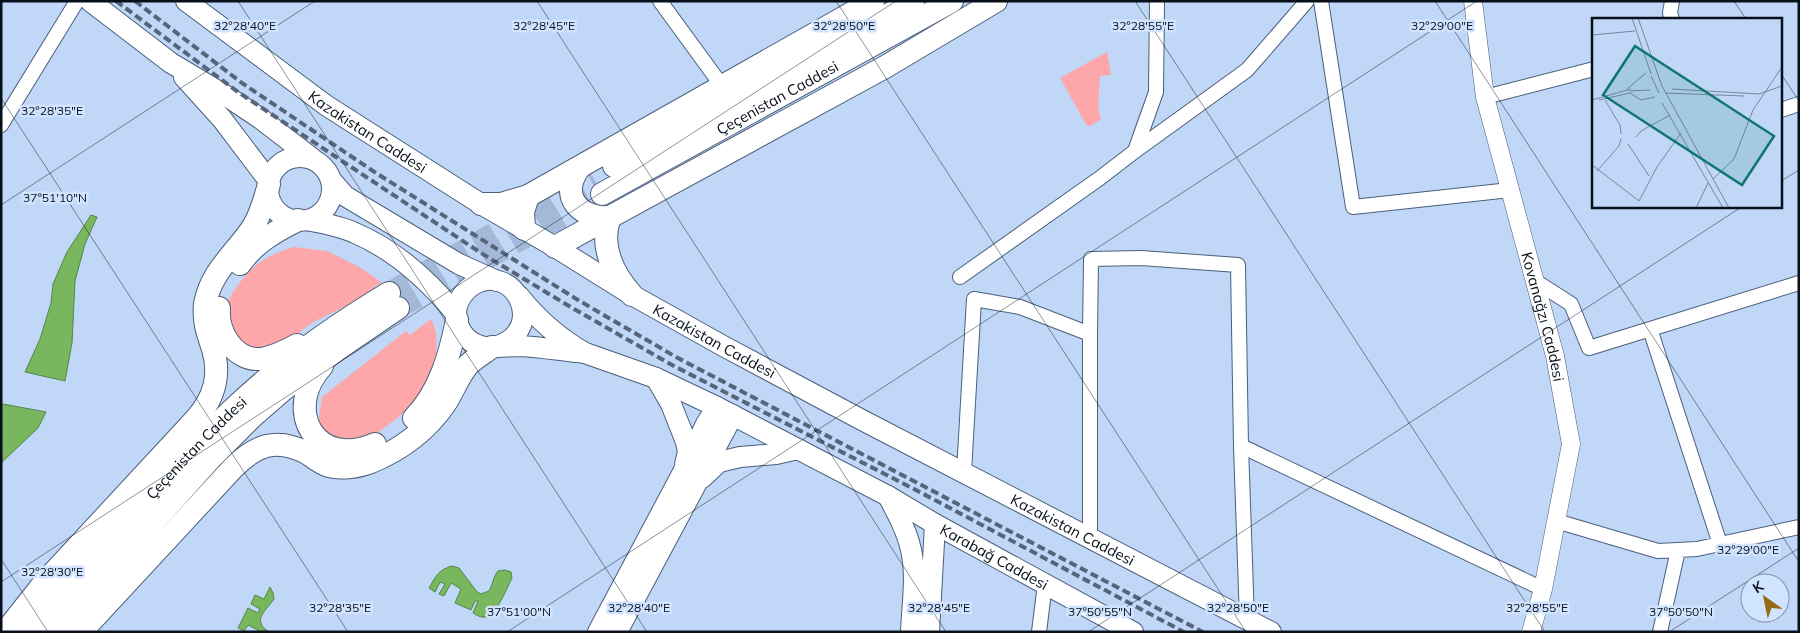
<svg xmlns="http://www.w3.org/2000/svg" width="1800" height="633" font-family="Mulish,sans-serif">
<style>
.green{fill:#fda7aa}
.water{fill:#78b75e;stroke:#56854a}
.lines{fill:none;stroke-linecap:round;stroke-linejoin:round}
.primary-tunnel{stroke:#a4b9d7;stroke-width:22;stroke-dasharray:22 11;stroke-linecap:butt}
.minor-casing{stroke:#4b5f7b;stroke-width:16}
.tertiary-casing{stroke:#4b5f7b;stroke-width:19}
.secondary-casing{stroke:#4b5f7b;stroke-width:22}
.primary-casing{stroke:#4b5f7b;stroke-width:24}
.minor{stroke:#fff;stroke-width:14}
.tertiary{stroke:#fff;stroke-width:18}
.secondary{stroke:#fff;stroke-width:20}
.primary{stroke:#fff;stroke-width:22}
.rail{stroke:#57657a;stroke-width:4;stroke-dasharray:8 4;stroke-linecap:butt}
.ticks{fill:none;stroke:#070f1a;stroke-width:1;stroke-opacity:0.45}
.labels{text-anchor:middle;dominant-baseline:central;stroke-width:5;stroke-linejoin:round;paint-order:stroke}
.street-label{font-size:15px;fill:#070f1a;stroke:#d1e4ff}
.inset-road{fill:none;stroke:#76879f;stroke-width:1}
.view{fill:#0f766e;fill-opacity:0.15;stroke:#0f766e;stroke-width:2.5}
.inset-edge{fill:none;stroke:#070f1a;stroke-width:2.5}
.ticks-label{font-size:12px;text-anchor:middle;fill:#070f1a;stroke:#d1e4ff;stroke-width:5;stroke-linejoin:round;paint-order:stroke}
</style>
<rect width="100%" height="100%" fill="#c0d7f8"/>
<path class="green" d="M1107 52 1111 75 1100 76 1098 107 1101 119 1090 126H1087L1060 78Z
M294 247 327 251 363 269 382 283 374 287 375 292 313 322 274 352 246 358 222 313C238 279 256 257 294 247Z
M431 319C438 331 437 344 436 357 429 402 390 425 354 447L332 443 318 424 322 397 406 331 410 335Z"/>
<path class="water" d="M91 215 97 217 85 244 75 281 72 343 65 381 25 372 40 339 51 303 53 284 67 252Z
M3 404 46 412 38 428 1 463V406Z
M452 566 459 568 477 592 481 594 489 591C493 584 493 577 498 571L505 570 511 572 512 578C507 588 496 616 485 617 480 618 477 615 473 613L478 601H475L471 610 455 603 461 589 451 583 444 596 439 594 445 584 440 582 435 592 429 588C436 576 438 570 452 566Z
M270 587 273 593 274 599C266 611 251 620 269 632H257L258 630 248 625 244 631 238 628 248 608 258 613 260 609 251 604 255 595 264 599Z"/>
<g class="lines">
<path class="primary-tunnel" d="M389 293 593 177
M398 308 602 194"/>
<g class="minor-casing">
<path id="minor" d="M660 1 722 86
M1321 1 1353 207 1510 190
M1672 19 1670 13 1672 1
M1485 97 1594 69
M1781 110 1799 104
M1 125 77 1
M1135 151 1247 70 1307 1
M960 277 1100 178 1135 151 1156 92 1157 1
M1535 281 1571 304 1589 348 1799 283
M1650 329 1720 544
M1241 446 1543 589
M964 472 974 299 1020 307 1090 334
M1556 521 1658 551 1697 549 1799 527
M1090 539V334L1091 259 1141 258 1238 265 1241 446 1247 620
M1039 632 1045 584
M1660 632 1678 550"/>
</g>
<g class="tertiary-casing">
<g id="tertiary">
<path id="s1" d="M1473 1 1485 97 1555 356 1571 444 1543 589 1531 632"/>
</g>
</g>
<g class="secondary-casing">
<g id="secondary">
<path d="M90 1 171 63 228 97 261 119 313 159"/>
<path id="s2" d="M186 1 327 106 481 204 555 247 632 295 725 347 862 420 1271 632"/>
<path d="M184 77 222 119 269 181"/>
<circle cx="300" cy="189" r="32"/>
<path d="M332 181 345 196 459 264 497 281"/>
<path d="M307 220C323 223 340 226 355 233 395 250 429 281 456 314"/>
<path d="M498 346C548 328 514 261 473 285 465 290 460 297 457 306 454 318 459 332 469 340 474 344 480 346 486 347 497 348 509 346 520 346 542 347 563 351 585 353 559 338 538 320 519 296"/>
<path id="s3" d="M585 353 656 378 717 407 888 496 935 524 1133 632"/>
<path d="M656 378 671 404 686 442 688 452 685 464"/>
<path d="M702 478 719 462 740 457 776 454 798 449"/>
<path d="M888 496C897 513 907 531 911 550 917 576 912 605 911 632"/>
<path d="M598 632 682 474 706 424 717 407"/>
<path d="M617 632 733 415"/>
<path d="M929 632 935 524"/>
</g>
</g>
<g class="primary-casing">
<g id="primary">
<path d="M614 166 913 1"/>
<path d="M579 168C559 196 579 219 610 217 599 245 613 274 632 295"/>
<path id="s4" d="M602 194 952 1"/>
<path d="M481 204H501L528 196 873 1"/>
<path d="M524 229 523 212 528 196"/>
<path d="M555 247 885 67 996 1"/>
<path d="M240 264C254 243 276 231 298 220"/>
<path d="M219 308C217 332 234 361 261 359 274 357 286 351 297 345"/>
<path d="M322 366C282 410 316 470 375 444"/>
<path d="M414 418C439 393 450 355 457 320"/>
<path d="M7 632 10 626 44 583 196 419C214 398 221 376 213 349 208 334 203 321 205 304 211 271 235 254 253 227 261 214 265 199 269 184"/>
<path id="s5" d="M29 632C95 558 159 480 231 411 279 365 332 327 389 293"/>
<path d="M54 632 212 457 252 417 283 390 338 349 398 308"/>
<path d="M81 632 233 468C256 445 276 437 307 453 313 457 319 462 326 465 340 470 358 467 371 462 400 450 427 430 445 404 453 392 458 377 468 365 475 358 484 353 492 347"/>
</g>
</g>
<use href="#minor" class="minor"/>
<use href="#tertiary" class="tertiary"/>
<use href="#secondary" class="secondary"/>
<use href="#primary" class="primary"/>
<path class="rail" d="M116 1 238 92 481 253 574 309 672 365 914 489 1184 632
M135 1 242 83 376 173 578 300 676 357 1203 632"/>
</g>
<path class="ticks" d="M238 1 647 632M537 1 946 632M836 1 1246 632M1135 1 1545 632M1435 1 1799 562M1734 1 1746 19M1781 74 1799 101M1 98 348 632M1781 181 1799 170M1 205 315 1M1 559 48 632M1 582 896 1M507 632 1477 1M1088 632 1743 206M1669 632 1799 548"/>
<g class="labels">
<g class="street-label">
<text stroke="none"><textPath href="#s4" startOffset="200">Çeçenistan Caddesi</textPath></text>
<text stroke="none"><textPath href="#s2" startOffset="224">Kazakistan Caddesi</textPath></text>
<text stroke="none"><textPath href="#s1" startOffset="324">Kovanağzı Caddesi</textPath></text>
<text stroke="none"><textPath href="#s2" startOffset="629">Kazakistan Caddesi</textPath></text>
<text stroke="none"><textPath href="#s5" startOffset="249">Çeçenistan Caddesi</textPath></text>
<text stroke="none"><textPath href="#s2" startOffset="1034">Kazakistan Caddesi</textPath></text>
<text stroke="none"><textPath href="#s3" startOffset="458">Karabağ Caddesi</textPath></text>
</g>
</g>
<g transform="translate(1592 18)">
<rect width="190" height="190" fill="#c0d7f8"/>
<path class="inset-road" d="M40 0 59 56M46 0 70 68 137 190M0 17 43 13M59 58 67 75M35 71 54 55M80 71 167 76 190 68M37 73 58 72M73 75 152 78M0 82 39 71M7 82 38 75 49 82 63 79M13 82 28 107 29 116M70 85 131 190M44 119 49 113 78 97M36 126 57 158M0 147 47 183 65 149 89 115M5 153 27 128 29 121M121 161 142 141 161 92 190 49M104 190 116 165"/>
<path class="view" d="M43 28 182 118 150 167 11 77Z"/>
<rect width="190" height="190" class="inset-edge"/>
</g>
<g class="ticks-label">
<text x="844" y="30">32°28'50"E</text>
<text x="245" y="30">32°28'40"E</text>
<text x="544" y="30">32°28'45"E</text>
<text x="1143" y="30">32°28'55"E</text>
<text x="1442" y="30">32°29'00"E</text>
<text x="52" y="115">32°28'35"E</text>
<text x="55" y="202">37°51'10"N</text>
<text x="1748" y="554">32°29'00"E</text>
<text x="52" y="576">32°28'30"E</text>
<text x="340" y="612">32°28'35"E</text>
<text x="639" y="612">32°28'40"E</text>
<text x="939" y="612">32°28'45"E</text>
<text x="1238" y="612">32°28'50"E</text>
<text x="1537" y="612">32°28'55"E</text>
<text x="519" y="616">37°51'00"N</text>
<text x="1100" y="616">37°50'55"N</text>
<text x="1681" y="616">37°50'50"N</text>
</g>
<rect width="1800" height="633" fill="none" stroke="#070f1a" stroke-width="5"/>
<g transform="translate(1765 598) rotate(327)"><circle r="24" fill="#d1e4ff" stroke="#808fa3"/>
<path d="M0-4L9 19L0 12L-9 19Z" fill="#956915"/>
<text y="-8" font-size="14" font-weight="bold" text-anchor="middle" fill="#070f1a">K</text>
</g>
</svg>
